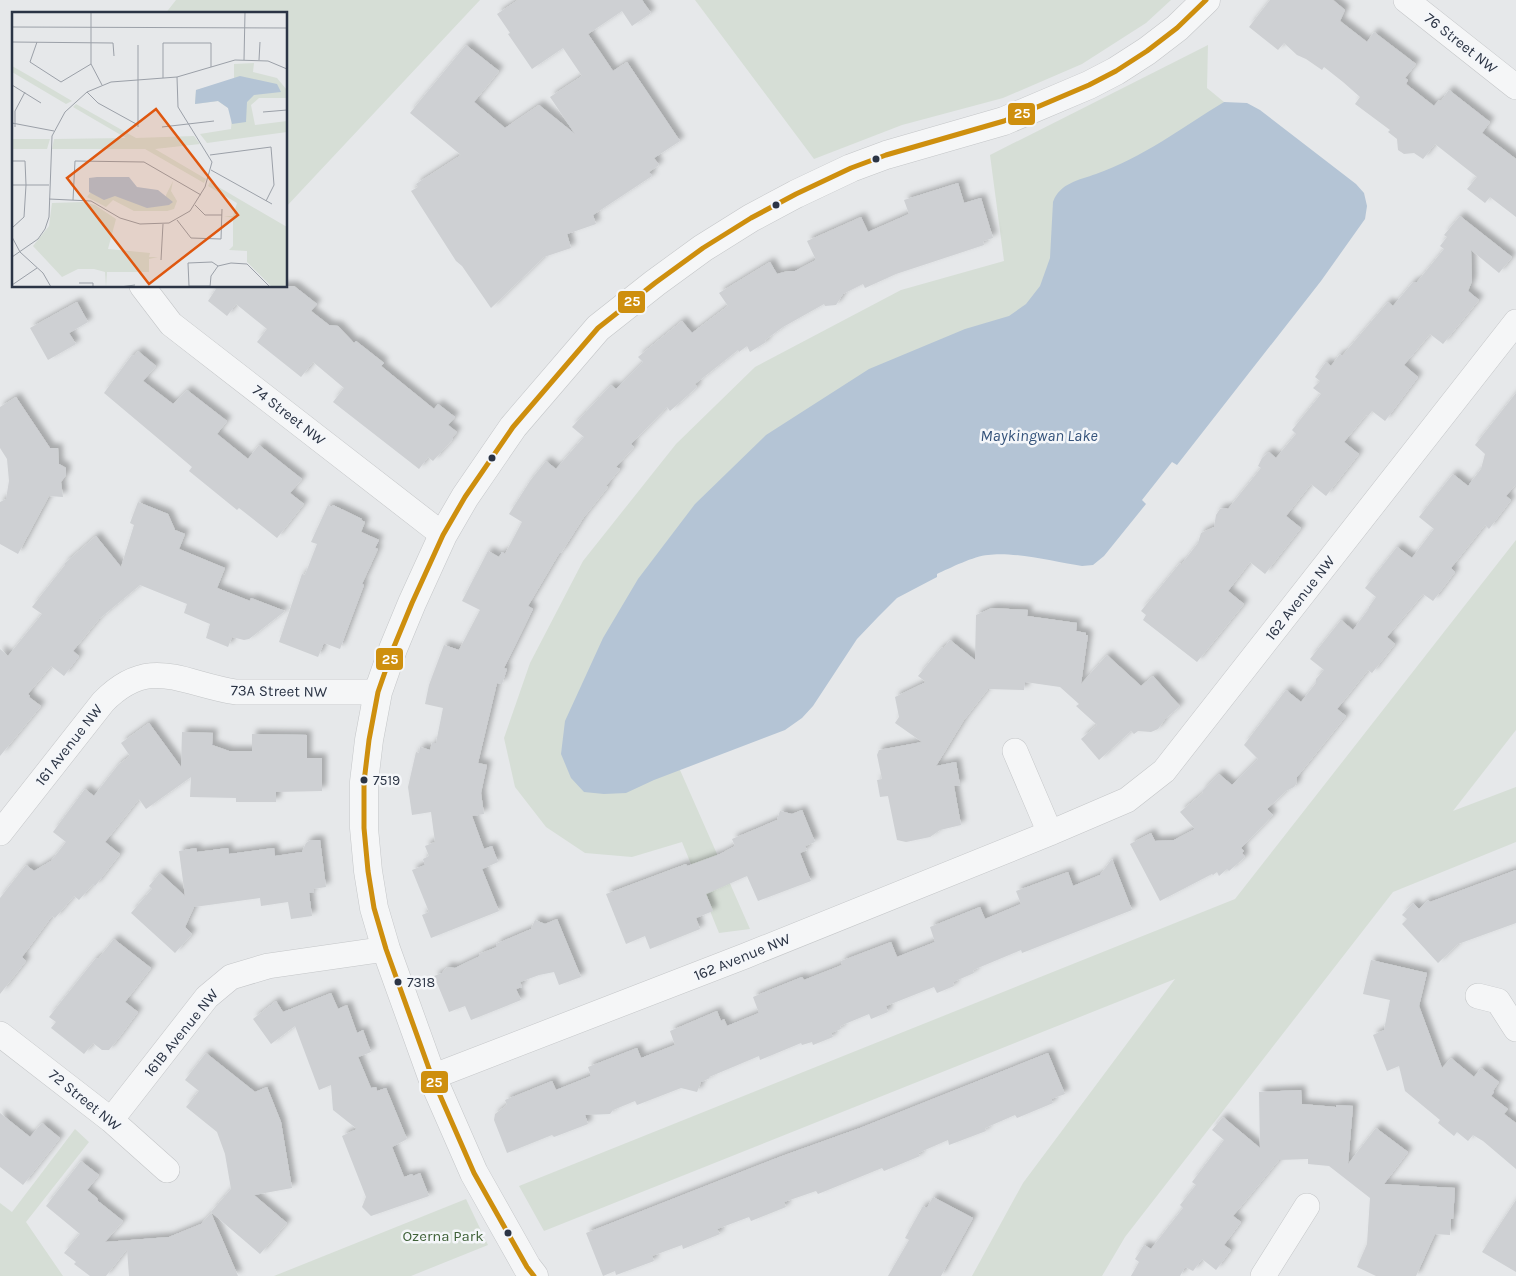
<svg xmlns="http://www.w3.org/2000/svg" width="1516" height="1276" font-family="Karla,sans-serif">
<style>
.green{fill:#d6ded6}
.water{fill:#b4c4d5}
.building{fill:#ced0d3;filter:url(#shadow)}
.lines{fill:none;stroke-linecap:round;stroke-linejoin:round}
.minor-casing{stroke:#c4c6c8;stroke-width:26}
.tertiary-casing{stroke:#c4c6c8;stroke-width:29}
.minor{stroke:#f5f6f7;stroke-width:25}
.tertiary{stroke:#f5f6f7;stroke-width:28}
.bus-1-casing{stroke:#f4f6f9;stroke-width:9}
.bus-1{stroke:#ce8f0e;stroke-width:5}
.bus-dot{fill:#2b3445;stroke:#f4f6f9;stroke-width:2}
.labels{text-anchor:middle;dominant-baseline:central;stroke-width:5;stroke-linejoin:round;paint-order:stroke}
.bus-label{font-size:14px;fill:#2b3445;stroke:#f4f6f9;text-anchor:start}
.street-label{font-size:15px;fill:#2b3445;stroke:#f4f6f9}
.park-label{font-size:15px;fill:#3f6138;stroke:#f4f6f9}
.water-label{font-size:16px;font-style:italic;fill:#34527a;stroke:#f4f6f9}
.inset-road{fill:none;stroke:#9ba0a8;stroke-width:1}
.view{fill:#df570f;fill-opacity:0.15;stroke:#df570f;stroke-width:2.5}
.inset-edge{fill:none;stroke:#2b3445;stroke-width:2.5}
.line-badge{stroke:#f4f6f9;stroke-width:2}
.badge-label{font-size:14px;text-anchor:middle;font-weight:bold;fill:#fff}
</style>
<defs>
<filter id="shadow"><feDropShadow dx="4.5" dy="-4.5" stdDeviation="2.5" flood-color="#0004"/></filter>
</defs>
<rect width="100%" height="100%" fill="#e6e8ea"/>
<path class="green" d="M176 0H480L286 207V14H165Z
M695 0H1171L1146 23 1082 64 1003 98 902 125 814 159Z
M1208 45 1207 88 1224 102 1100 206 1053 304 607 718 680 770 750 929 719 933 682 842 632 857 585 853 546 827 515 787 504 738 530 663 583 561 676 444 755 367 901 290 1004 261 990 155Z
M1516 540V730L1453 811 1516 787V842L1393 892 1125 1237 1102 1276H972L1023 1183 1175 979 544 1231 519 1186 1235 899Z
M75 1129 89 1142 26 1222 63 1276H0V1203L12 1212Z
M466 1199 488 1245 411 1276H274Z"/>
<path class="water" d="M1224 102 1247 103 1260 110 1356 184 1364 193 1367 206 1365 219 1321 281 1177 465 1172 462 1142 500 1146 504 1104 556 1093 565 1082 566C1056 562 1012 551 988 555 974 556 950 568 937 574V577L897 598 878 617 857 639 813 706 802 718 785 730 654 780 626 793 604 794 584 792 571 778 561 754 565 721 603 638 638 579 695 504 766 435 869 369 965 329 1009 316 1026 304 1040 286 1050 258 1053 202C1060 183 1079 180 1096 174 1142 158 1183 127 1224 102Z"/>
<path class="building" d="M518 0H642L651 13 632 26 622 11 588 34 613 71 627 62 680 141 654 158 659 165 649 172 652 176 593 215 596 224 567 234 571 248 544 257 491 308 462 266 456 261 411 191 418 187 416 184 461 155 410 113 466 45 499 71 474 102 505 128 539 105 575 134 550 97 582 76 563 48 532 69 508 34 510 33 497 14Z
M1270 0H1333L1345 10 1340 21 1367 42 1374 32 1416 64 1405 78 1408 80 1406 84 1434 106 1439 100 1441 101 1449 90 1490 122 1482 133 1516 159V217L1490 197 1485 203 1467 189 1477 177 1435 144 1423 159 1414 153 1404 154 1398 150 1397 139 1388 132 1390 130 1355 104 1360 97 1343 82 1324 67 1322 70 1306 59 1297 55 1284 43 1278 50 1249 27Z
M958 183 964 203 981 198 993 238 983 241 984 245 896 274 865 288 863 284 843 294 836 305 825 306 824 304 783 327 765 340 766 342 750 352 747 346 739 352 738 350 695 384 697 387 670 411 667 407 631 444 634 447 616 467 620 469 606 486 608 487 584 517 561 553 560 552 528 606 533 609 504 668 507 669 502 684 497 683 478 763 487 765 481 793 484 814 472 816 484 849 492 846 498 862 482 869 499 911 431 938 422 915 429 912 412 870 425 865 423 859 429 856 425 846 435 842 431 812 412 815 408 787 416 752 419 753 420 747 430 750 432 743H436L443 708 425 704 429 685 444 645 459 650 480 610 462 601 488 551 499 557 502 552 505 554 522 522 509 514 530 481 546 461 556 469 584 437 572 427 611 385 616 389 643 362 638 357 682 321 692 333 728 306 719 293 770 262 777 274 788 271H795L816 260 807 241 861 217 868 232 909 214 904 200Z
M1460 216 1512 257 1499 273 1471 250 1472 281 1468 291 1479 300 1443 344 1430 334 1404 365 1418 377 1385 421 1372 411 1368 416 1366 415 1344 442 1359 454 1326 496 1311 484 1286 516 1301 528 1265 574 1250 562 1228 591 1244 604 1197 662 1143 620 1146 615 1141 611 1180 563 1181 565 1198 543 1201 533 1214 527 1216 515 1220 509 1226 508 1228 509 1261 468 1258 466 1262 458 1269 452 1276 458 1296 434 1292 430 1321 394 1313 388 1320 381 1315 377 1326 362 1331 366 1340 354 1342 356 1388 302 1393 306 1413 282H1417L1444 249 1440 246 1447 237 1444 235Z
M213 286H294L317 304 311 311 329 325 338 326 354 343 356 341 384 363 381 366 434 409 438 404 455 417 448 425 457 432 452 438 453 439 433 461 428 457 419 469 333 402 344 388 313 362 301 377 257 342 267 329 236 304 227 316 208 301 216 289Z
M77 302 88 322 69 333 76 344 48 360 30 328Z
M138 351 156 366 143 381 173 404 187 390 227 421 217 434 248 459 259 445 302 479 290 493 304 504 277 538 239 508 237 510 189 471 192 467 104 393 132 355 134 356Z
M1516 393V484L1506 496 1511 500 1489 529 1485 525 1451 568 1455 572 1433 601 1423 594 1387 637 1395 644 1372 673 1368 670 1337 709 1346 716 1297 777 1296 784 1294 787 1286 791 1267 809 1273 815 1241 848 1244 851 1242 853 1245 857 1229 871 1227 869 1219 876 1217 872 1213 875 1212 874 1160 901 1130 844 1151 833 1155 841 1174 840 1195 829 1180 812 1203 793 1202 791 1219 774 1232 785 1258 759 1244 745 1286 690 1301 702 1316 683V679L1324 670 1310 659 1341 620 1353 630 1368 610 1369 607 1376 597 1365 588 1397 547 1412 558 1434 529 1419 517 1453 474 1468 486 1481 469 1485 454 1475 445Z
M16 397 50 448H58L59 464 66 468V475L61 482 63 497 49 496 18 554 0 544V502L6 499 9 481 7 459 0 448V407Z
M138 502 168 514 175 530 185 534 179 549 225 568 217 588 250 601 251 598 285 611 249 639 244 640 232 637 228 647 206 638 210 624 184 613 187 604 140 585 99 619 73 651 79 656 64 676 51 666 28 694 30 696 29 697 41 706 0 756V649L8 656 42 614 32 607 65 565 64 564 96 536 121 567 134 525 130 523Z
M328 505 332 507 333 505 362 519 361 520 365 522 361 532 379 540 375 548 378 549 362 584 364 585 340 649 324 643 318 657 279 642 302 574 305 575 317 544 311 542Z
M992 608 1028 610 1027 616 1077 623 1076 631 1086 633V635H1088L1081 684 1107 655 1141 686 1153 676 1180 706 1165 719 1158 729 1151 732 1138 731 1134 734 1131 731 1099 760 1081 739 1097 725 1076 706 1079 704 1060 687 1025 682 1024 690 988 689 964 720 936 766 956 762 960 785 954 786 961 825 940 830 930 837 906 842 897 840 888 796 880 797 877 780 882 779 877 755 879 750 922 742 895 723 899 717 895 697 926 682 918 676 942 647 943 649 950 640 975 660 976 615Z
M149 723 181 767 182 732 213 733 212 745 229 751H252V734L307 735V758H322V791L276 792V802H236V798L190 797 191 777 146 809 139 799 105 842 120 854 95 886 93 884 79 900 74 896 55 918 52 916 22 957 26 961 0 994V898L26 865 34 871 51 861 66 842 53 832 85 789 94 796 118 765 130 756 121 743Z
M802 810 815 842 805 846 807 850 800 853 811 881 758 901 747 876 706 894 713 911 696 918 700 929 650 949 645 936 626 944 606 894 686 864 687 866 720 854 735 846 732 839 777 820 780 811 792 814Z
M311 840H320L326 887 313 889 314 892 309 893 312 916 291 919 288 902 261 906 260 898 194 907 185 927 192 934 175 953 131 913 152 889 149 886 160 873 185 896 179 851 196 848 197 852 228 848 229 854 274 848 275 856 302 852 306 843Z
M1112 859 1132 910 1022 953 1021 950 973 970 974 973 953 982 954 986 937 993 934 987 886 1006 888 1012 871 1019 869 1014 840 1026 841 1029 831 1033 833 1037 813 1045 812 1042 802 1045 801 1043 760 1060 759 1056 709 1077 710 1078 701 1082 697 1092 681 1088 637 1105 635 1101 613 1110 610 1114 585 1115 588 1124 554 1137 552 1135 507 1153 494 1120 495 1114 507 1105 505 1100 552 1081 556 1090 591 1076 588 1067 637 1048 641 1058 675 1045 670 1031 717 1011 721 1021 724 1019 727 1026 759 1013 753 997 772 989 802 977 804 980 842 965 841 961 891 942 897 957 935 942 930 927 980 907 985 919 1021 904 1016 891 1068 872 1073 886 1100 875Z
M1516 870V923L1458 944 1438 963 1402 924 1407 919 1402 915 1413 903 1419 909 1428 900 1430 902Z
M557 919 581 977 559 985 554 972 539 975 520 982 522 987 516 989 521 1000 471 1020 465 1006 449 1012 434 976 442 973 447 967 455 968 480 956 479 954 497 947 496 944 531 929 535 920 545 924Z
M114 939 151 968 125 1002 138 1012 121 1035 109 1050H102L93 1043 84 1054 51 1028 56 1022 49 1017 96 958 98 959Z
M1371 960 1427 973 1419 1006 1442 1068 1451 1058 1474 1077 1481 1068 1499 1082 1493 1091 1494 1092 1491 1096 1508 1109 1504 1114 1516 1123V1169L1483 1141 1473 1135 1468 1141 1457 1132 1454 1136 1438 1123 1440 1120 1405 1091 1399 1066 1387 1071 1373 1035 1384 1030 1390 1000 1363 994Z
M331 993 338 1009 347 1005 357 1033 363 1030 371 1052 358 1057 371 1088 376 1087 377 1091 386 1088 407 1139 392 1147 404 1177 412 1174 413 1176 420 1173 429 1196 371 1216 362 1207 366 1197 342 1136 357 1129 333 1110 331 1085 319 1090 295 1026 271 1044 253 1019 276 1001 283 1012Z
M206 1053 255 1092 267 1087 281 1122 292 1188 254 1195 287 1223 260 1254 211 1212 231 1189 225 1154 217 1132 186 1107 199 1091 185 1080Z
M1048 1053 1065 1094 1051 1099 1053 1103 1017 1118 1015 1115 985 1128 986 1131 949 1145 948 1140 918 1153 920 1156 884 1171 882 1168 818 1194 816 1191 784 1202 786 1207 751 1221 749 1217 717 1229 720 1234 683 1249 682 1245 652 1256 654 1261 616 1275 615 1271 603 1276 586 1233 782 1156 860 1128Z
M1301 1090 1302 1104 1336 1107V1105L1353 1106 1348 1164 1376 1128 1408 1152 1384 1184 1455 1188 1453 1219H1451L1450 1235 1435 1234 1416 1276H1376L1357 1267 1367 1244 1370 1198 1329 1166 1308 1164V1159L1279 1160 1233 1216 1241 1222 1224 1245 1231 1250 1216 1270 1202 1259 1193 1271 1185 1267 1180 1276H1131L1139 1262 1135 1259 1144 1245 1151 1249 1183 1208 1180 1205 1196 1185 1192 1182 1224 1140 1212 1130 1223 1117 1260 1148 1259 1092Z
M0 1113 30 1137 42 1123 60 1138 23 1185 0 1167Z
M81 1161 99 1175 87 1190 97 1198 98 1201 123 1221 105 1242 169 1237 201 1224 211 1213 238 1276H129L127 1249 106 1276H90L74 1264 76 1262 64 1253 80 1234 46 1206Z
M933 1197 973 1218 941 1276H888L909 1240 905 1238 923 1206 927 1208Z
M1516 1200V1272L1482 1252Z"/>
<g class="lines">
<g class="minor-casing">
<path id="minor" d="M1406 0 1516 87
M142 286 171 324 443 535
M1015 751 1050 833
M0 833 103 702C150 654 182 684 236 692H378
M1478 996 1498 1001 1516 1029
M0 1034 111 1120 167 1170
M432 1077 745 956 1050 833 1127 800 1164 771 1516 322
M111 1120 207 997 231 977 268 966 386 949
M1263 1276 1307 1206"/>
</g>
<g class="tertiary-casing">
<path id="tertiary" d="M534 1276 527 1267 474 1173 432 1077 386 949 374 908 368 871 364 828V782L369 740 378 692 393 649 412 603 443 535 465 497 513 427 598 328 655 283 703 248 751 218 796 194 851 168 886 155 1004 121 1089 85 1116 71 1147 51 1177 28 1206 0"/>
</g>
<use href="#minor" class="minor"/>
<use href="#tertiary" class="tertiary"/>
<g class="bus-1-casing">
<path id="bus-1" d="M534 1276 527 1267 474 1173 432 1077 386 949 374 908 368 871 364 828V782L369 740 378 692 393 649 412 603 443 535 465 497 513 427 598 328 655 283 703 248 751 218 796 194 851 168 886 155 1004 121 1089 85 1116 71 1147 51 1177 28 1206 0"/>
</g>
<use href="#bus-1" class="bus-1"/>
</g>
<g class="bus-dot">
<circle cx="876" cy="159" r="4.5"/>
<circle cx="776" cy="205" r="4.5"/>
<circle cx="492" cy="458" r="4.5"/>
<circle cx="364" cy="780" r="4.5"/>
<circle cx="398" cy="982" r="4.5"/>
<circle cx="508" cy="1233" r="4.5"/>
</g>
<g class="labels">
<g class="bus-label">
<text x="373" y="780">7519</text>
<text x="407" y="982">7318</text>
</g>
<g class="street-label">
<text transform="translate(1461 43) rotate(38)">76 Street NW</text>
<text transform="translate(289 415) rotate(38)">74 Street NW</text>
<text transform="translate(1300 598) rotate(-52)">162 Avenue NW</text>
<text transform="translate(279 691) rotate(1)">73A Street NW</text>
<text transform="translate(69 745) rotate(-52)">161 Avenue NW</text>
<text transform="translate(742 957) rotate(-22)">162 Avenue NW</text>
<text transform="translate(181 1033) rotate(-51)">161B Avenue NW</text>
<text transform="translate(85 1100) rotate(39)">72 Street NW</text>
</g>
<g class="park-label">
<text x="443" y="1236">Ozerna Park</text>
</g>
<g class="water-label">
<text x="1039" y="435">Maykingwan Lake</text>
</g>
</g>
<g transform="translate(12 12)">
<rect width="275" height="275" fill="#e6e8ea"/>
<path d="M242 51 241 60 265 66 275 78V86H247L239 93 243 113 275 109V120L195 131 188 122 219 117 220 104 216 96 206 89 183 92 184 78 222 68V52ZM0 54 21 66 60 89 54 92 0 60ZM64 92 124 126 182 124 188 132 143 137 194 167 192 171 133 137H40L42 127 114 126 61 95ZM0 127H38L35 137H0ZM161 169 159 179 165 189 162 197 155 199H122L101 188 94 195 75 185 78 181 101 182 154 190V183ZM198 170 275 215V275H260L235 250V239L217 238 221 234V206L212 204H221L225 191 196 174ZM71 190 83 193 104 207 96 237 138 241 137 245H146L137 247V260H95L94 275 93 260 82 257H66L50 265 21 234 37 214 40 191Z" fill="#d6ded6"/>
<path d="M228 64 265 72 269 80 242 83 235 90 234 110 220 112 216 96 206 89 183 92 184 78ZM85 165H117L125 175 146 178 161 190 157 193 135 196 103 184 92 188 77 180V166Z" fill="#b4c4d5"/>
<path class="inset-road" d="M79 0V52L90 73M0 15 275 16M0 30 101 31 102 44M25 30 18 50 49 70 79 52M126 33V115M232 48 233 0M247 48 248 30M151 66V31H199V55M0 73 29 91M75 80 86 91 126 113M251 100 275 98M0 111 42 119M3 115V99L13 80M150 115 202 109M198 143 259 135 262 173 254 189M0 149H13L14 173 12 205 0 216M199 158 260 192M0 173H37M37 187 79 189 108 206 128 212 157 211 178 199 193 175 200 150 166 95 165 65M61 188 63 149 132 150 189 183M183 193 193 203H210M165 208 179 226 209 227 210 197M0 225 8 240 31 261 39 275M0 245 26 227 33 217 37 205 40 124 53 100 75 80 99 70 165 65 223 48 256 49 275 57M149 248 151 212M67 271H81V275M0 273 25 256M198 274H177L176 251 200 250 206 254 219 251 235 252 258 275M108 275 123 273M198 275 199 264 206 254"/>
<path class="view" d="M144 97 226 203 137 272 55 166Z"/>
<rect width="275" height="275" class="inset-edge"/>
</g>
<g class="line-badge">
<rect x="1007" y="102" width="29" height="24" rx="5" fill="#ce8f0e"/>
<rect x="617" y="290" width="29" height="24" rx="5" fill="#ce8f0e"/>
<rect x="375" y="647" width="29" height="24" rx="5" fill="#ce8f0e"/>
<rect x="420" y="1070" width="29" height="24" rx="5" fill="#ce8f0e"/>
</g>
<g class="badge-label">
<text x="1022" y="118">25</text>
<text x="632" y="306">25</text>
<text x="390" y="664">25</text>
<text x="434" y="1087">25</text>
</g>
</svg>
